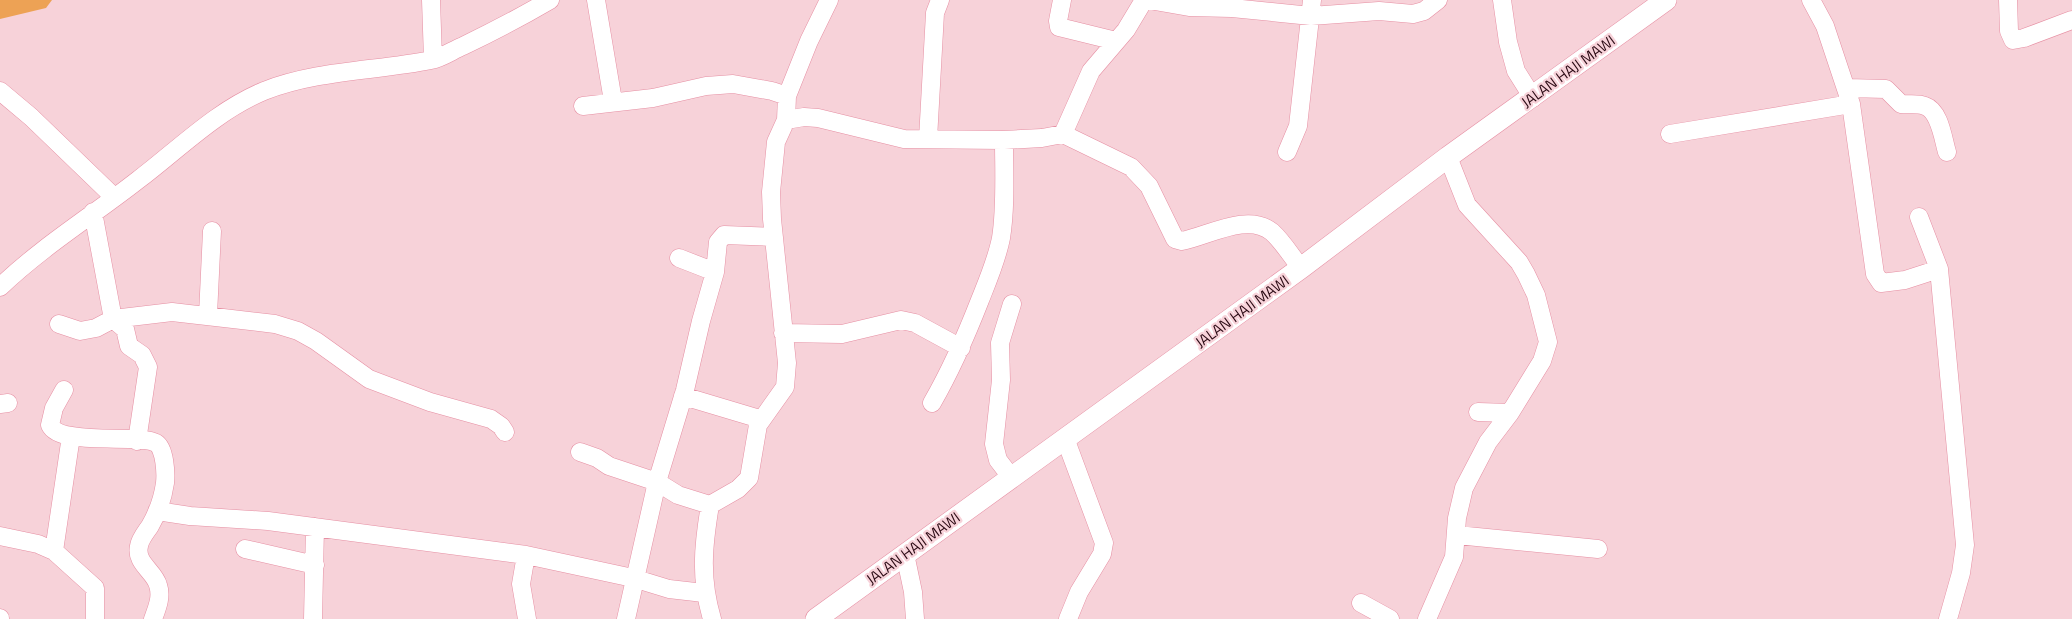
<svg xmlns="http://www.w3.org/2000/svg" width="2072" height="619" font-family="'Titillium Web',sans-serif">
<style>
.green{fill:#eda255}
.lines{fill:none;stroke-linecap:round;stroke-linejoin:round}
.minor-casing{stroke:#e68fa3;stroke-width:19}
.tertiary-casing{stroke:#e68fa3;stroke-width:22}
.minor{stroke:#fff;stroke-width:18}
.tertiary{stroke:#fff;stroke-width:21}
.labels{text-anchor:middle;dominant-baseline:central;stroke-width:4.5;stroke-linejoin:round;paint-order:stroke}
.street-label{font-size:15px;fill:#280812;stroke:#f7d2d9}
</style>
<rect width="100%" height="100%" fill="#f7d2d9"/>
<path class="green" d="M0 0H52L46 8 0 19Z"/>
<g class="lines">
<g class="minor-casing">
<path id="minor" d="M431 0 433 59
M596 0 613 101
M1062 0 1058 21 1059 27 1116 41
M1149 0 1189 7 1232 8 1311 16 1379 11 1413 14 1424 11 1438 0
M1502 0 1508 42 1516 71 1533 98
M1811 0 1825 26 1851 104 1875 274 1881 283 1905 280 1939 269 1965 545 1961 573 1948 619
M2008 0 2009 31 2013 40 2024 38 2072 20
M1847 88 1886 89 1901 104C1909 105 1918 103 1925 106 1940 111 1943 139 1947 152
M0 91 31 117 114 197
M583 106 653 98 706 86 733 84 772 91 787 96
M786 120 804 117 818 118 904 139 1004 140 1042 138 1063 134 1131 167 1149 186 1175 239 1182 241C1208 236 1248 212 1272 232 1283 242 1292 257 1301 268
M1063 134 1091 71 1126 30 1144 0
M1670 134 1851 104
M928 139 935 13 940 0
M1287 152 1298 126 1312 0
M93 212 113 319 125 329 129 346 142 355 148 367 137 441
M1919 217 1939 269
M679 258 715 272
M0 287C43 246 92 216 138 180 179 149 216 111 264 91 317 70 377 71 431 60 442 58 453 50 463 46 492 32 521 17 550 0
M208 315 212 231
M59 324 80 331 96 328 113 319 172 312 275 324 298 331 316 341 369 379 430 402 491 419 501 426 505 432
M783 333 842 334 901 320 915 323 961 348
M64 390 54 408 50 425C60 447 140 433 156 443 165 448 166 474 165 483 163 497 157 514 150 526 146 532 140 539 139 546 135 563 154 571 158 585 162 597 157 608 153 619
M683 396 760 419
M932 403C951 370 966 336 980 300 988 280 997 259 1001 238 1006 207 1004 172 1004 140
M0 404 8 403
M1478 412 1510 413
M1065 438 1104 543 1102 554 1079 592 1068 619
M580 452 597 458 609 466 657 482 678 495 710 505 738 489 749 478 758 425 785 387 787 363 772 219 771 192 776 142 786 120 787 96 809 41 829 0
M1011 477 998 460 994 444 1001 380 1000 343 1012 304
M710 505C703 547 700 578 712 619
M157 511 190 516 268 521 526 555 633 578 669 589 704 593
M1457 535 1598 549
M0 536 38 544 54 551 95 588V619
M245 549 315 565
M54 551 71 436
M905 554 913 592 915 619
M526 555 521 584 527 619
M1361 603 1390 619
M0 618V619
M313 619 315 527
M626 619 657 482 685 390 701 321 715 272 718 242 724 235 774 237
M1427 619 1454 557 1457 518 1464 488 1488 442 1510 413 1542 361 1548 342 1536 295 1526 274 1519 262 1467 205 1448 157"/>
</g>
<g class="tertiary-casing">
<path id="tertiary" d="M816 619 1301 268 1448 157 1666 0"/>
</g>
<use href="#minor" class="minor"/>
<use href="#tertiary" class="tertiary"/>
</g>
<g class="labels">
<g class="street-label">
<text transform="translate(1568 71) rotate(-36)">JALAN HAJI MAWI</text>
<text transform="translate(1242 311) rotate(-36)">JALAN HAJI MAWI</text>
<text transform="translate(913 548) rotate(-36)">JALAN HAJI MAWI</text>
</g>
</g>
</svg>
